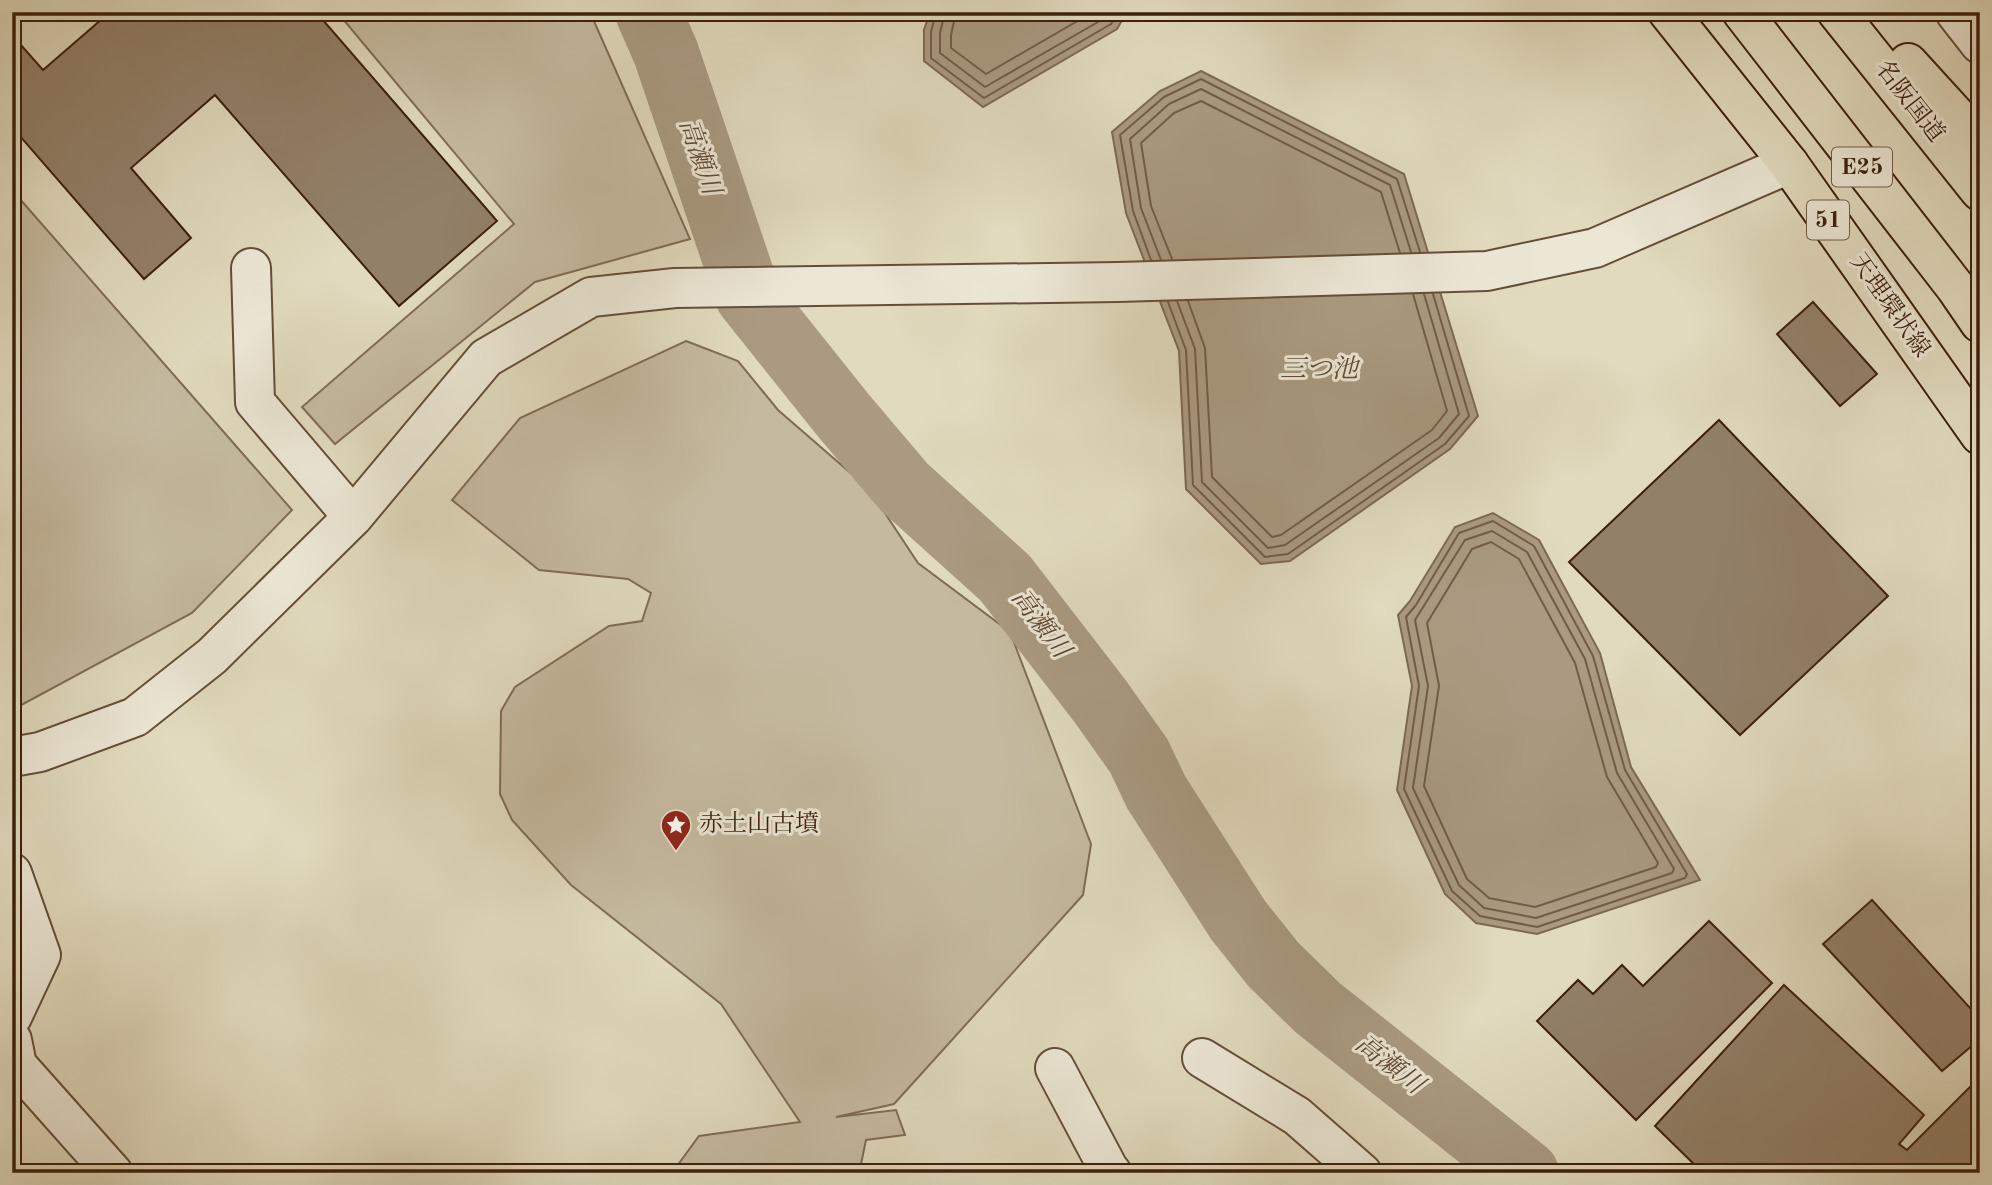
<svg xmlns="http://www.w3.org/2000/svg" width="1992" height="1185" font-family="'Old Standard TT','Noto Serif JP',serif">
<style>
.green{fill:#c5baa0;stroke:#806c56;stroke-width:2}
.water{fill:#a99a81;stroke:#7d6952;stroke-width:2}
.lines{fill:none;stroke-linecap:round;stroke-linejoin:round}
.shore{stroke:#725c46;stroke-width:2}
.river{stroke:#a99a81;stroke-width:66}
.building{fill:#928069;stroke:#3c1f0c;stroke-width:2}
.minor-casing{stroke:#654e38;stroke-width:42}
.major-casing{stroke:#3c1f0c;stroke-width:42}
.highway-casing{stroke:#3c1f0c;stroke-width:42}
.minor{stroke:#ece7d5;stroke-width:38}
.major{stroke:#e1dabe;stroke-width:38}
.highway{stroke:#e1dabe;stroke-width:38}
.labels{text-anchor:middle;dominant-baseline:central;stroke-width:6;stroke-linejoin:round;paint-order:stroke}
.shield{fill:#ece7d5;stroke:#715b48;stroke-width:2}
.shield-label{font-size:23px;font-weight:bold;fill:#3c1f0c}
.street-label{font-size:24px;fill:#3c1f0c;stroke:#ece7d5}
.poi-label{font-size:24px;fill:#3c1f0c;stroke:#ece7d5;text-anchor:start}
.water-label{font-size:26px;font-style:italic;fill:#624a35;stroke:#ece7d5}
</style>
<rect width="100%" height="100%" fill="#e1dabe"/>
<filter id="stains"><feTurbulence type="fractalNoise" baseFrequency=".00286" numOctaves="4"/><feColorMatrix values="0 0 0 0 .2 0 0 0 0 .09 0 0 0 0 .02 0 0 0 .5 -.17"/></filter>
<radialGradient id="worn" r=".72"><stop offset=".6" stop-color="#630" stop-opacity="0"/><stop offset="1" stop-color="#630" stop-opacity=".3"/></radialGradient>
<path class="green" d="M337 12H590L690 239 535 282 335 444 302 407 514 224Z
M12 190 292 510 192 613 12 710Z
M686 341 738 361 778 410 869 489 918 563 1010 632 1091 844 1083 895 894 1104 836 1117 896 1110 905 1135 866 1140 860 1169 868 1173H672L699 1136 800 1122 721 1004 571 885 512 820 500 794 501 711 515 687 609 626 642 621 651 593 628 579 539 570 452 500 520 418Z"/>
<path class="water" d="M930 12H1127L1117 29 983 107 924 61V30Z
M1201 71 1404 174 1478 416 1450 449 1290 561 1261 564 1186 489 1179 351 1126 213 1112 132 1160 91Z
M1493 513 1539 540 1600 653 1631 767 1700 880 1537 934 1476 923 1445 894 1397 790 1412 686 1398 615 1410 601 1455 527Z"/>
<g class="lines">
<path class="shore" d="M936 12 931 32V58L984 98 1111 24 1119 12
M945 12 940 33V53L985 87 1105 18 1109 12
M956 12 951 35V48L986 74 1093 12
M1172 259 1151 206 1141 143 1174 113 1201 101 1381 192 1400 253
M1151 260 1133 211 1120 135 1164 97 1201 79 1397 179 1420 252
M1161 260 1141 208 1130 139 1169 104 1201 89 1390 185 1411 252
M1177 301 1195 349 1202 482 1268 548 1285 545 1439 438 1459 414 1424 294
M1188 301 1205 348 1212 477 1272 537 1281 535 1432 430 1447 411 1413 294
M1168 302 1186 350 1193 485 1265 557 1288 554 1445 444 1469 416 1433 294
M1493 521 1534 546 1593 656 1625 770 1687 874 1685 878 1537 927 1480 916 1452 891 1404 789 1419 686 1406 617 1416 605 1459 533Z
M1492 531 1527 552 1585 659 1617 773 1674 869 1672 873 1536 918 1484 908 1459 885 1413 788 1428 686 1415 620 1465 540Z
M1491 542 1519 559 1575 663 1607 777 1658 863 1656 867 1535 907 1489 898 1467 879 1424 786 1439 686 1427 623 1472 549Z"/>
<path class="river" d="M648 12 666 53 748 296 843 415 904 487 1005 578 1100 701 1139 756 1156 792 1238 920 1273 964 1318 1008 1526 1173"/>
</g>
<path class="building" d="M110 12H316L497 221 399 306 215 95 131 168 191 238 144 279 12 127V35L43 70Z
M1813 302 1877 374 1840 406 1777 334Z
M1719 420 1888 596 1740 735 1569 562Z
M1872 900 1980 1019V1039L1942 1071 1823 944Z
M1709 921 1772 983 1636 1120 1537 1021 1578 980 1593 994 1622 965 1643 986Z
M1784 985 1924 1115 1899 1144 1907 1150 1980 1077V1173H1882L1875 1166 1868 1173H1703L1655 1126Z"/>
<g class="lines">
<g class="minor-casing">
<path id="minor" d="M1955 12 1980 44
M251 268 255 402 353 517
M12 757 40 752 135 717 212 656 353 517 486 358 591 297 675 288 1118 282 1487 271 1595 248 1789 164
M12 873 41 955 12 1017
M12 1040 17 1065 113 1173
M1202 1058 1297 1116 1362 1173
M1055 1068 1108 1168 1112 1173"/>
</g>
<g class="major-casing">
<path id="major" d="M1668 12 1789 164 1980 435"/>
</g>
<g class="highway-casing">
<path id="highway" d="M1742 12 1956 288 1980 323
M1837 12 1980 191
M1908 63 1980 142"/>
</g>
<use href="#minor" class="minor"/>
<use href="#major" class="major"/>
<use href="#highway" class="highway"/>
</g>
<defs>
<g id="sight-pin" transform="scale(1.575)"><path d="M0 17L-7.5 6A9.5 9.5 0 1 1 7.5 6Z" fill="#8f2418" stroke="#ece7d5"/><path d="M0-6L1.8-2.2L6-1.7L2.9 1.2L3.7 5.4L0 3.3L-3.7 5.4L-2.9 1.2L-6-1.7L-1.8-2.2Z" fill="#fff"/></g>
</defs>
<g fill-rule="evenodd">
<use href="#sight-pin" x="676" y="825"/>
</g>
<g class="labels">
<g class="shield">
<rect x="1832" y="147.5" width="60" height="39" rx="5"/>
<rect x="1807" y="200.5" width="42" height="39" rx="5"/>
</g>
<g class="shield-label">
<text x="1862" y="167">E25</text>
<text x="1828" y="220">51</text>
</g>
<g class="street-label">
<text transform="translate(1909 102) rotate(52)">名阪国道</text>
<text transform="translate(1889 306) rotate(55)">天理環状線</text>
</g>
<g class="poi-label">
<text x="699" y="825">赤土山古墳</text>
</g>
<g class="water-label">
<text transform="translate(699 157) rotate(71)">高瀬川</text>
<text x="1319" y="370">三つ池</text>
<text transform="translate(1040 624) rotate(53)">高瀬川</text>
<text transform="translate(1389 1065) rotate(38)">高瀬川</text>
</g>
</g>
<rect width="1992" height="1185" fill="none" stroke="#e1dabe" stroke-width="42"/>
<rect x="14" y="14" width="1964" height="1157" fill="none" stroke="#3c1f0c" stroke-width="3.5"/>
<rect x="21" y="21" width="1950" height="1143" fill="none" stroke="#3c1f0c" stroke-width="2"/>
<rect width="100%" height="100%" filter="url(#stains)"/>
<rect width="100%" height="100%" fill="url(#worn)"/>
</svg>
